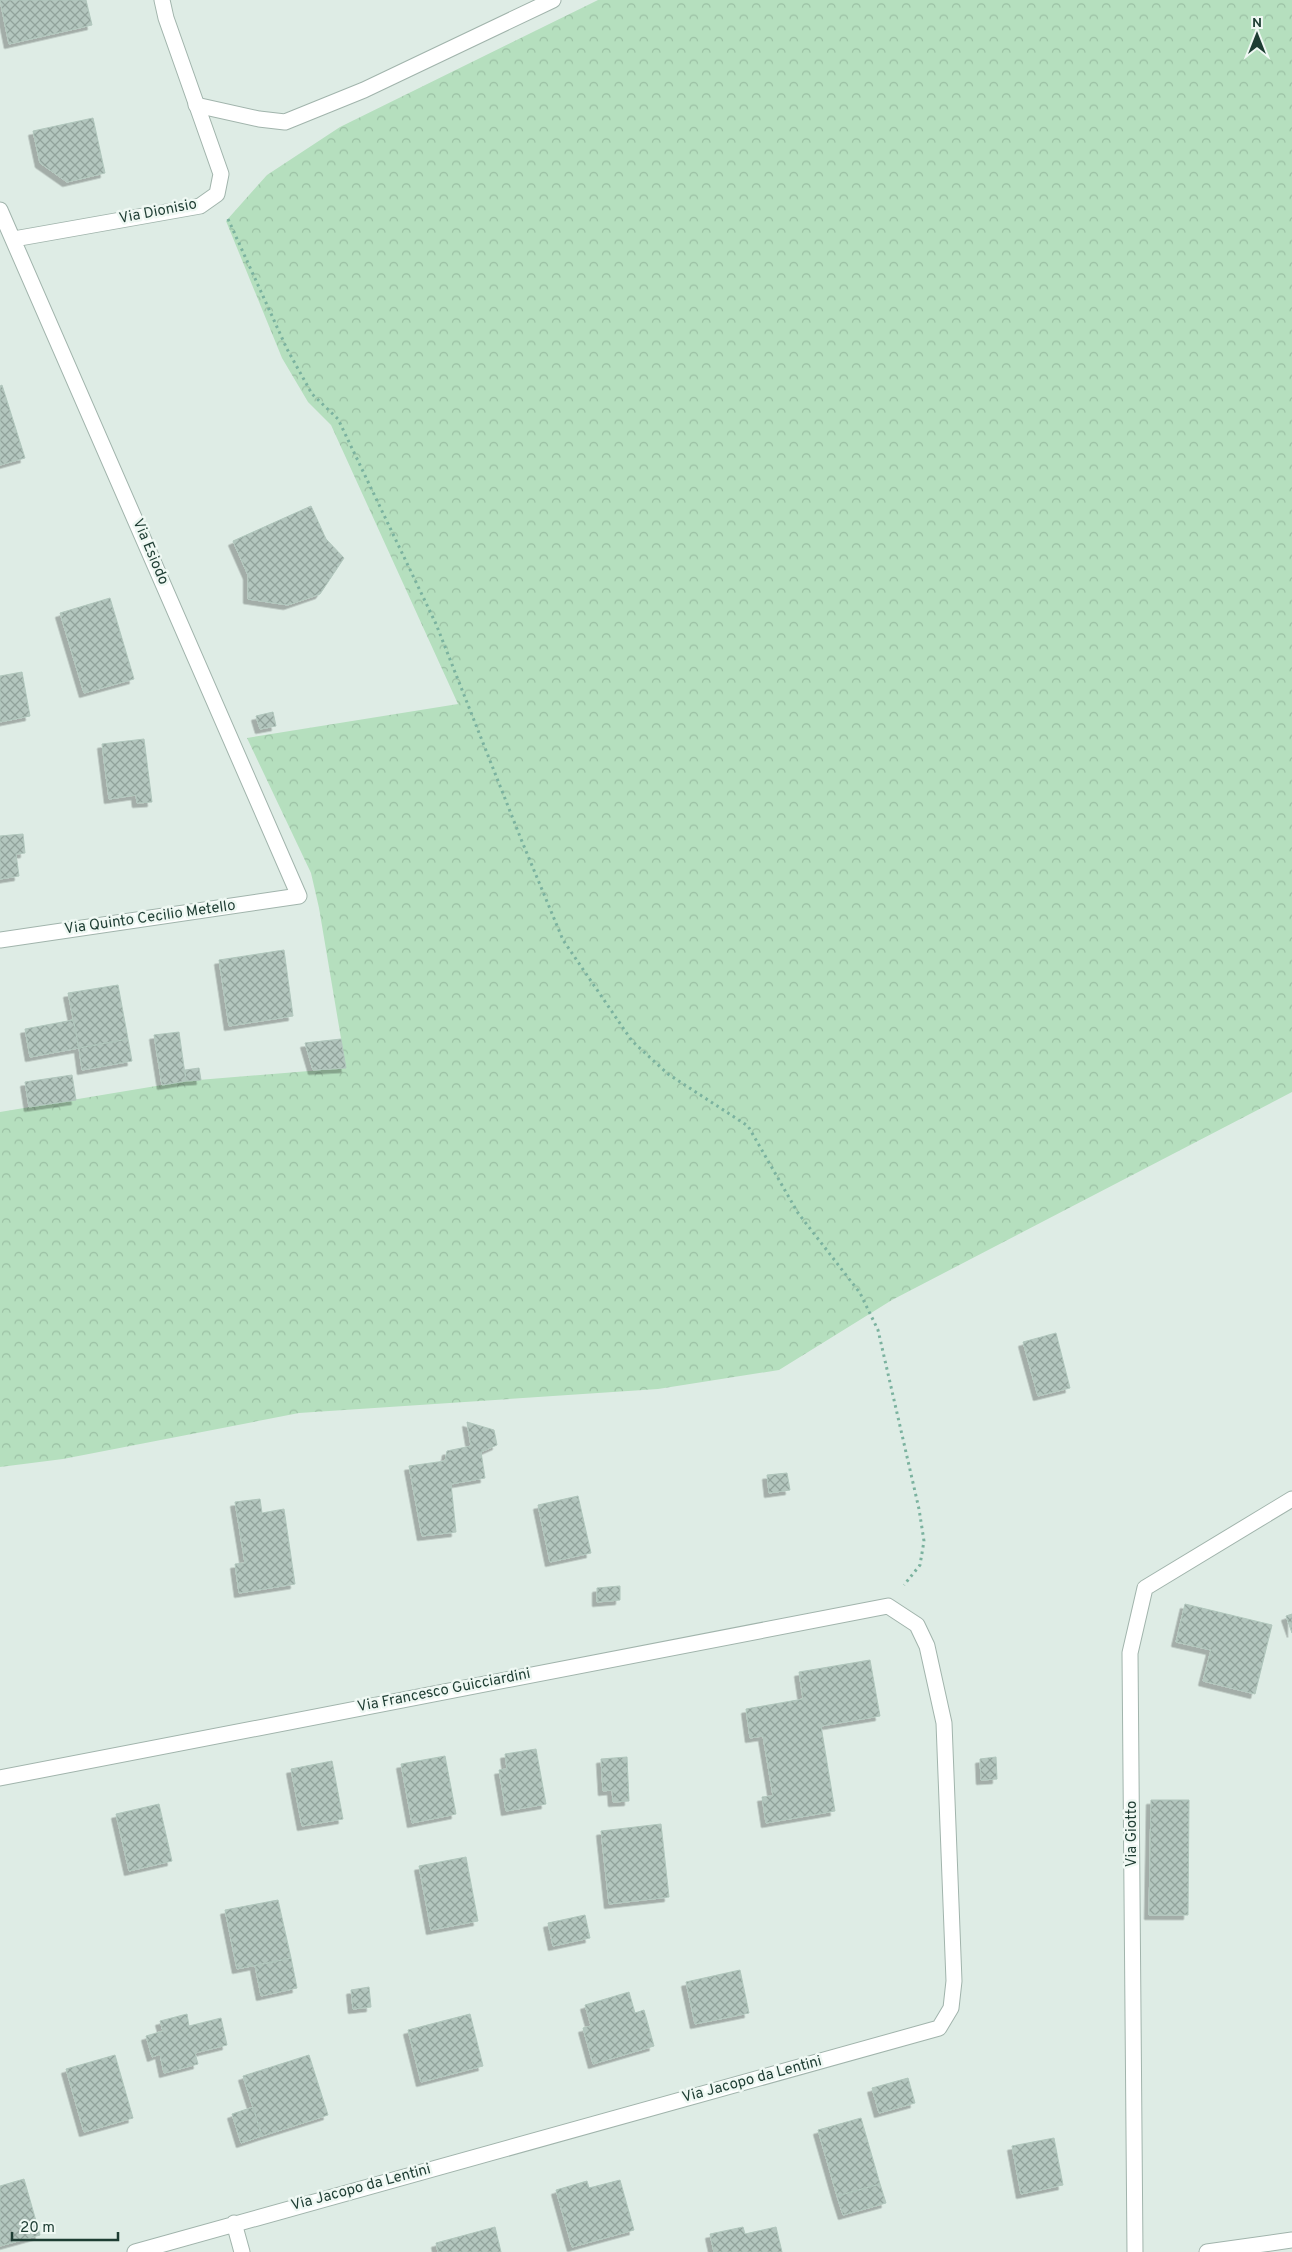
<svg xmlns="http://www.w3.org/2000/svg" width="1292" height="2252" font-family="Overpass,sans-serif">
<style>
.forest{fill:url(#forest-crowns)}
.building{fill:url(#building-cross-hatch);stroke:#b0c6bc;filter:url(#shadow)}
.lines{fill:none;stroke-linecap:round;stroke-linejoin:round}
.service-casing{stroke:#a1b4ac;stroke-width:17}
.minor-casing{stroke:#a1b4ac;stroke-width:17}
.path{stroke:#7bb29f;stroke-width:3;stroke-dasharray:2.5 4;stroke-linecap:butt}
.service{stroke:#fff;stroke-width:15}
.minor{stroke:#fff;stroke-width:15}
.labels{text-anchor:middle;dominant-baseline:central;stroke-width:5;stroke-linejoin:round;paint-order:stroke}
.street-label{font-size:15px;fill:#1e3d33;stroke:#eff8f3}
</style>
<defs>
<pattern id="forest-crowns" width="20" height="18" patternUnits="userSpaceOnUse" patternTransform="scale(1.25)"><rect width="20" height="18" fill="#b5dfbe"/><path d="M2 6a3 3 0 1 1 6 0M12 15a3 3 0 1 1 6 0" fill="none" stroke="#9bc0a4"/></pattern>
<pattern id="building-cross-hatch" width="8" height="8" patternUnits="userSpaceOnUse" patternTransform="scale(1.25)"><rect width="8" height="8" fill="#b3c6be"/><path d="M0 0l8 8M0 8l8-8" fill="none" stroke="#91a29b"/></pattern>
<filter id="shadow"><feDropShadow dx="-4.5" dy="4.5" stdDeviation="0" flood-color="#0004"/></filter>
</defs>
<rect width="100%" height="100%" fill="#deece5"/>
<path class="forest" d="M598 0H1292V1092L892 1300 779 1370 658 1389 299 1413 63 1459 0 1467V1112L186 1081 346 1068 319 908 311 873 247 738 458 704 331 425 308 402 282 358 226 221 267 175 340 127Z"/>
<path class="building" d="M0 0H86L92 25 9 44Z
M93 118 105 173 67 182 40 163 33 131Z
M2 385 25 458 0 465V386Z
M311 506 326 539 344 558 320 594 288 605 248 599V575L233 541Z
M110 598 134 679 84 693 60 613Z
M22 672 30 716 0 722V676Z
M273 712 276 726 260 729 256 716Z
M144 739 152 802 137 803 136 795 109 799 102 744Z
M23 834 25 853 16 854 19 876 0 879V836Z
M284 950 293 1016 229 1026 219 960Z
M118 985 128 1039 79 1048 68 993Z
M73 1020 79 1048 30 1057 25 1029Z
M179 1032 186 1081 162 1085 154 1035Z
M128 1039 132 1061 82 1070 79 1048Z
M341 1039 346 1068 313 1070 305 1043Z
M199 1068 201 1080 186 1081 185 1070Z
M72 1075 76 1100 29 1107 25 1082Z
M1056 1333 1070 1388 1038 1396 1023 1342Z
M467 1422 494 1430 497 1445 481 1452 485 1478 451 1484 456 1532 422 1536 409 1466 445 1461 447 1451 471 1446Z
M787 1473 790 1490 769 1493 767 1475Z
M578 1496 591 1553 550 1562 538 1505Z
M260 1499 262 1513 284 1509 295 1584 239 1593 235 1564 245 1563 235 1502Z
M620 1586V1600L597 1602V1588Z
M1185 1604 1272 1625 1255 1694 1203 1681 1211 1650 1176 1642Z
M1292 1614V1633L1286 1616Z
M870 1660 880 1716 821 1726 835 1811 766 1823 762 1797 773 1796 763 1736 750 1738 746 1709 803 1699 799 1672Z
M536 1749 546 1804 506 1811 499 1770 507 1769 505 1754Z
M445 1756 456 1814 412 1823 401 1764Z
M627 1757 629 1801 613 1802 612 1790 603 1791 601 1759Z
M996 1757 997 1779 981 1780 980 1759Z
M332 1761 343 1819 302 1826 291 1769Z
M1151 1800H1189L1188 1915H1149Z
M159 1804 172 1861 129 1871 116 1814Z
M661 1824 669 1897 609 1904 601 1831Z
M466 1857 478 1921 431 1930 419 1866Z
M278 1900 291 1958 237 1969 225 1910Z
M585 1915 590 1938 553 1946 548 1923Z
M291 1958 297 1988 261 1996 255 1966Z
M740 1970 749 2013 695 2024 686 1982Z
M369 1987 371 2007 353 2009 351 1990Z
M629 1992 635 2013 644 2010 654 2046 593 2064 583 2028 591 2026 585 2005Z
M187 2014 189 2026 221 2018 227 2045 195 2053 198 2064 164 2073 160 2054 152 2057 146 2036 163 2031 160 2021Z
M470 2014 483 2066 421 2082 408 2030Z
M115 2055 133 2118 84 2132 66 2069Z
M309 2055 328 2115 262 2136 243 2076Z
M908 2078 915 2103 879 2113 872 2088Z
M253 2107 262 2136 241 2143 232 2114Z
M861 2118 880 2184 837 2196 818 2130Z
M1054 2138 1063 2185 1021 2194 1012 2146Z
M24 2179 40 2235 0 2246V2186Z
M620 2180 634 2230 572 2247 556 2190 587 2181 589 2188Z
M880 2184 886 2203 843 2215 837 2196Z
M495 2227 501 2252H438L436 2243Z
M743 2227 745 2234 776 2227 782 2252H714L710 2234Z"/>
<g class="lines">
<g class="service-casing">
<path id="service" d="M196 105 259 119 285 122 364 90 553 0"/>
</g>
<g class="minor-casing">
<path id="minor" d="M0 210 299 896 0 940
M14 239 200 206 217 194 221 174 166 18 162 0
M0 1778 888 1606 917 1625 927 1646 944 1723 954 1981 951 2008 939 2028 135 2252
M234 2223 242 2252
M1135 2252 1130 1653 1145 1588 1292 1499
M1207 2252 1292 2240"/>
</g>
<path class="path" d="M228 219 287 349 312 394 338 419 436 624 521 839 563 940 632 1041 668 1074 748 1126 798 1213 860 1293 878 1330 919 1509 924 1541 920 1565 904 1585"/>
<use href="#service" class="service"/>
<use href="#minor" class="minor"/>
</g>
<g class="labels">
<g class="street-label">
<text transform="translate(158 212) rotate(-11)">Via Dionisio</text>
<text transform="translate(150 552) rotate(67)">Via Esiodo</text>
<text transform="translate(150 918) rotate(-8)">Via Quinto Cecilio Metello</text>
<text transform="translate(444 1691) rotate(-11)">Via Francesco Guicciardini</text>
<text transform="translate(1132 1834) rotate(-90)">Via Giotto</text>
<text transform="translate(752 2080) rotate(-15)">Via Jacopo da Lentini</text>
<text transform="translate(361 2188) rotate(-15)">Via Jacopo da Lentini</text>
</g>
</g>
<g transform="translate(1257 35)" stroke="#eff8f3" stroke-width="4" paint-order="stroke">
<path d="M0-4L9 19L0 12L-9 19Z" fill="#1e3d33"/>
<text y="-8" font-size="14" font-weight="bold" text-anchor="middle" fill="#1e3d33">N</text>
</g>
<path d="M12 2232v8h106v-8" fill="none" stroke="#1e3d33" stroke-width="2.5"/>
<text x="20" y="2232" font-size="15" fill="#1e3d33" stroke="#eff8f3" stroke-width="4" paint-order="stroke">20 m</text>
</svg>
